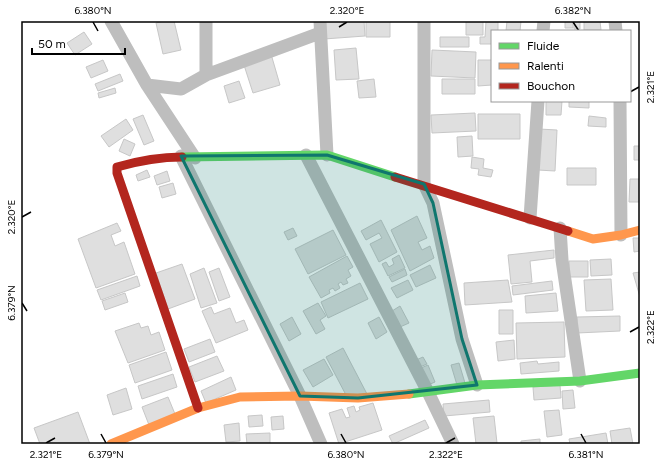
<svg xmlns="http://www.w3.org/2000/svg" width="661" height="465" font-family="Figtree,sans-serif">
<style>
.building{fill:#dfdfdf;stroke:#c7c7c7}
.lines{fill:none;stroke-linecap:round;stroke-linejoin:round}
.street{stroke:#bebebe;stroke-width:13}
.fast{stroke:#63d668;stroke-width:9}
.slow{stroke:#ff974d;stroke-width:9}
.jam{stroke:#b3261e;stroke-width:9}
.marked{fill:#0f766e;fill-opacity:0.2;stroke:#0f766e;stroke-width:3;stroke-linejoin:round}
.ticks{fill:none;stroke:#000;stroke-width:1.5}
.neatline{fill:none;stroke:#000;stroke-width:1.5}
.ticks-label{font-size:10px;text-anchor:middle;fill:#000}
</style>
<rect width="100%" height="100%" fill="#fff"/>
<path class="building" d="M164 21H174L181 50 163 54 156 23Z
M323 21H364L365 36 324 39Z
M366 21H390V37H366Z
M466 21H483V35H466Z
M486 21H498V31H492V44H480V37H485Z
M507 21H521L520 31H506Z
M565 21H573V28H565Z
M574 21H580V29H574Z
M584 21H600L601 30H584Z
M84 32 92 44 75 55 67 43Z
M440 37H469V47H440Z
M356 48 359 79 336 80 334 50Z
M432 50 476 52 475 78 431 76Z
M271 54 280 85 253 93 243 62Z
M103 60 108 71 91 78 86 67Z
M478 60H492V85L478 86Z
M120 74 123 81 98 91 95 84Z
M374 79 376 97 359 98 357 81Z
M442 79H475V94H442Z
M239 81 245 98 229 103 224 86Z
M115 88 116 93 99 98 98 93Z
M546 101H562L561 115H546Z
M569 101H589V108L569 107Z
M475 113 476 131 432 133 431 115Z
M478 114H520V139H478Z
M143 115 154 141 144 145 133 119Z
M589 116 606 118V127L588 126Z
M126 119 133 130 109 147 101 136Z
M539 129 557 130 555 171 538 170Z
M472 136 473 156 458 157 457 137Z
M124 139 135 144 130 156 119 151Z
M634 146H640V160H634Z
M472 157 484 159 483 168 493 170 491 177 478 175 479 169 471 168Z
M567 168H596V185H567Z
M147 170 150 177 138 181 136 175Z
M167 171 170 181 157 185 154 176Z
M630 179H640V202H629Z
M173 183 176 194 162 198 159 187Z
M417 216 427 238 418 242 422 250 430 246 434 258 410 271 391 230Z
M381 220 397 252 379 262 370 244 382 238 379 233 366 240 361 231Z
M117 223 121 231 111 235 115 246 124 242 135 274 96 288 78 239Z
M293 228 297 236 288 240 284 232Z
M333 230 346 255 308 274 295 249Z
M633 238H640V251L634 252Z
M554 250V258L530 261 532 282 511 284 508 255Z
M399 255 405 268 388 276 382 264 386 262 389 267 394 264 392 259Z
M347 256 353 267 348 270 351 276 346 279 348 283 343 285 341 282 338 284 340 288 335 291 333 288 329 290 330 293 321 298 309 277Z
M611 259 612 275 591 276 590 260Z
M569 261H588V277H569Z
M182 264 195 299 168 309 156 273Z
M430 265 436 278 416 287 410 275Z
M204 268 217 303 201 308 190 274Z
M219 268 230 297 219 301 209 272Z
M405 269 407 275 392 282 389 277Z
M640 272V297L633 273Z
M137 276 140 286 101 300 97 290Z
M611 279 613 310 586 311 584 280Z
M408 280 413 290 397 298 391 288Z
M508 280 512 302 465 305 464 283Z
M552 281 553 290 513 295 512 286Z
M360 283 368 299 328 318 321 302Z
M125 293 128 302 105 310 102 301Z
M556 293 558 311 526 313 525 296Z
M318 303 326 316 320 320 325 329 316 334 303 311Z
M400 306 409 323 400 327 392 311Z
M211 307 214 314 230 308 236 323 244 320 248 330 216 343 202 311Z
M499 310H513V334H499Z
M620 316V331L577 333V317Z
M292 317 301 334 289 341 280 324Z
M379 317 387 332 376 339 368 323Z
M564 322 565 357 517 359 516 323Z
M139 323 141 328 148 326 151 335 159 332 165 350 128 363 115 331Z
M210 339 215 352 189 362 184 349Z
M514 340 515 359 498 361 496 342Z
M343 348 367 394 346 395 326 357Z
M166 352 172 370 135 383 129 365Z
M217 356 224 371 195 382 189 367Z
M423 357 427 364 420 367 416 360Z
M324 359 333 375 313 387 303 370Z
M537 361 538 364 559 362V371L521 374 520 363Z
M459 363 465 383 457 385 451 365Z
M428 365 435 382 428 385 421 368Z
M173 374 177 387 142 399 138 386Z
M231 377 236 390 206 403 201 391Z
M560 385 561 398 534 400 533 387Z
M126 388 132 409 113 415 107 395Z
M573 390 575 408 563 409 562 391Z
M168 397 175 414 149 425 142 407Z
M489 400 490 412 444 416 443 404Z
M373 403 382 430 339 444 329 413 342 409 346 418 350 417 347 408 354 406 356 412 360 410 359 407Z
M559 410 562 435 547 437 544 411Z
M78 412 90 444H40L34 428Z
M262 415 263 426 249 427 248 416Z
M283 416 284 429 272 430 271 417Z
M494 416 497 443 476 444 473 418Z
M425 420 429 428 393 444 389 436Z
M239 423 240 441 226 442 224 425Z
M630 428 633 444H612L610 431Z
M270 433V444H247L246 434Z
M606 433 608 444H570L569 439Z
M540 439V444H521V441Z"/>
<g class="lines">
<path class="street" d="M111 21 147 85 195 158
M206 21V75
M320 21 327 155
M424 21V184L433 203 462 339 477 385
M615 21 616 31
M543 31 544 21
M147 85 181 89 206 75 320 33
M620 101 621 235
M306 155 428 392 453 444
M181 156 300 396 321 444
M530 218 538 101
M560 228 562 260 580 381"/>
<path class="fast" d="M182 157 327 155 395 177
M409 394 477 385 580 381 640 373"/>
<path class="slow" d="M568 231 593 239 621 235 640 230
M111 444 198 408 240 397 300 396 358 398 409 394"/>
<path class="jam" d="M182 157C160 157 138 161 117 167V173L198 408
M395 177 568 231"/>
</g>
<path class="marked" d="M327 155 424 184 433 203 462 339 477 385 358 398 300 396 181 156Z"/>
<path class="ticks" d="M93 22 98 31M573 22 579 31M339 27 347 22M630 92 639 87M22 217 31 212M22 303 27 311M630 332 639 327M101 434 106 443M341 434 346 443M581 434 586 443M46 443 55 438M446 443 455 438"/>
<rect width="661" height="465" fill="none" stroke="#ffffff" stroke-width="44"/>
<rect x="491" y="30" width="140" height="72" fill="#ffffff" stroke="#999999"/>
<rect x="499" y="43" width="20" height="6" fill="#63d668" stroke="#999999"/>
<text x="527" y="50" font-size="12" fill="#000000">Fluide</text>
<rect x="499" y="63" width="20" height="6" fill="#ff974d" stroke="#999999"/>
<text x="527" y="70" font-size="12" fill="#000000">Ralenti</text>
<rect x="499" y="83" width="20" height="6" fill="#b3261e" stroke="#999999"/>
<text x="527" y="90" font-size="12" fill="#000000">Bouchon</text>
<path d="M32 48v6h93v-6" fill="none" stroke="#000000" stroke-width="2"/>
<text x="38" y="48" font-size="12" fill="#000000" stroke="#ffffff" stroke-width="3" paint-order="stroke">50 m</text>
<rect x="22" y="22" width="617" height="421" class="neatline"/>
<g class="ticks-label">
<text x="93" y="14">6.380°N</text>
<text x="347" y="14">2.320°E</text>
<text x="573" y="14">6.382°N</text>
<text transform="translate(650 87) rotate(-90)" y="4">2.321°E</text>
<text transform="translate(11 217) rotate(-90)" y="4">2.320°E</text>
<text transform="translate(11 303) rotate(-90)" y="4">6.379°N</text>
<text transform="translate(650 327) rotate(-90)" y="4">2.322°E</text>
<text x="46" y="458">2.321°E</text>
<text x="106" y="458">6.379°N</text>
<text x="346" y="458">6.380°N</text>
<text x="446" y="458">2.322°E</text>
<text x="586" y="458">6.381°N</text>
</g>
</svg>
